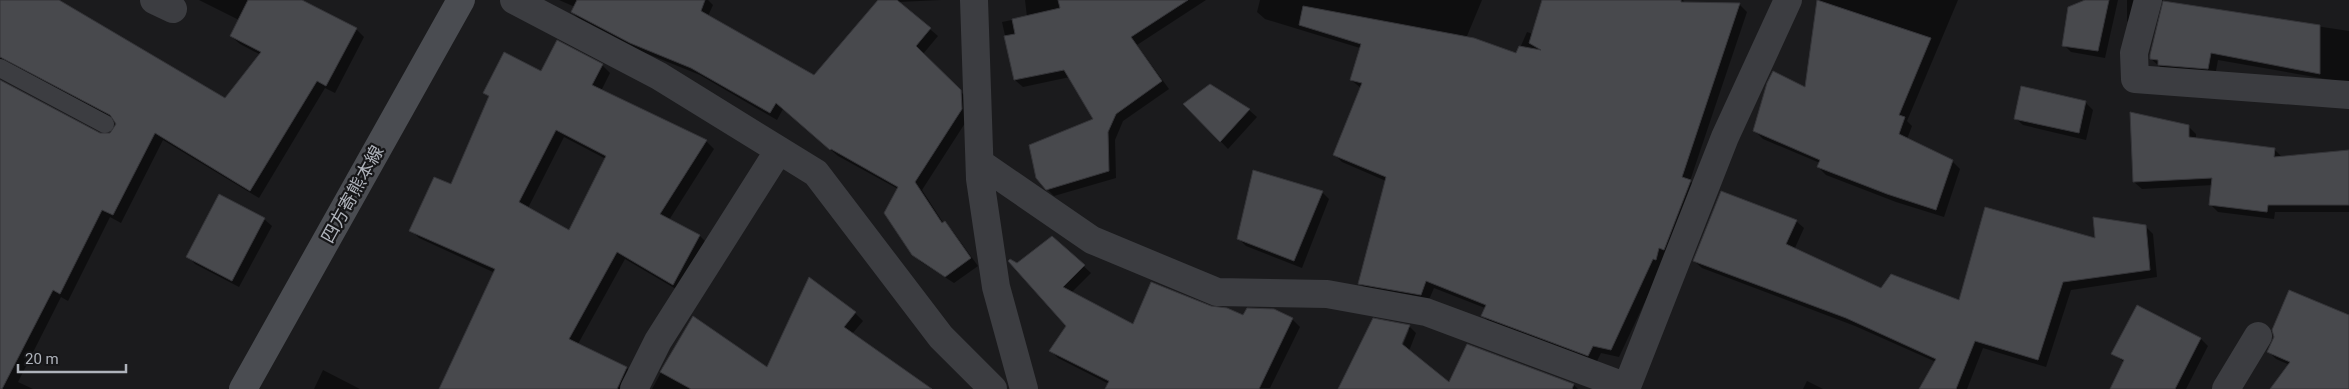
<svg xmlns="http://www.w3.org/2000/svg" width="2349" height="389" font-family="Roboto,'Noto Sans JP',sans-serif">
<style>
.shadow{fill:#0007;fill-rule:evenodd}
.building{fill:#48494d;stroke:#353539;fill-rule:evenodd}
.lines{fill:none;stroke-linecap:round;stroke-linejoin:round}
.lane{stroke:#3c3d41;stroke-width:18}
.street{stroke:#3c3d41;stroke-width:28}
.secondary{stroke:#4a4c51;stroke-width:28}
.labels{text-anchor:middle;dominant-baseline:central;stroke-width:4.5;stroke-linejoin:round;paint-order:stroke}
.street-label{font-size:18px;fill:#afb3bb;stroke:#161618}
</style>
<rect width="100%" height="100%" fill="#1b1b1d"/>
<path class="shadow" d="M6 0H56L226 100 261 55 240 44 231 36 239 20 199 0H299L356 29 364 37 335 93 325 88 259 198 163 140 121 223 110 217 68 301 61 297 18 382 33 389H0V81L100 135 112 134 117 124 14 66 0 70V12Z
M559 0H708L713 5 708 16 815 77 879 0H941L898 2 938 36 923 54 968 99 969 117 922 190 944 224 952 230 978 266 954 283 921 262 913 254 898 189 838 156 783 109 777 120 700 75 638 50 579 19 572 12 575 7Z
M1025 0H1206L1137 45 1169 89 1123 121 1115 140 1116 178 1054 196 1047 189 1095 120 1070 77 1023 87 1015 80 1002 22 1027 17Z
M1260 0H1482L1467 36 1517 55 1527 32 1533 34 1543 0H1683L1686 4 1740 5 1747 12 1690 181 1698 189 1619 357 1601 353 1596 363 1490 323 1482 315 1485 308 1434 288 1428 302 1367 291 1360 283 1386 181 1342 162 1335 155 1361 88 1351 80 1360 48 1265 19 1257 12Z
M1818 0H1958L1907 121 1912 126 1907 139 1952 161 1960 169 1944 217 1896 202 1826 175 1818 167 1820 163 1763 139 1755 131 1806 89Z
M2089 0H2118L2105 58 2071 52 2064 45Z
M2127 0H2134V27L2127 21Z
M2164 3 2349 31V83L2218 60 2215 76 2166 72 2151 59Z
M557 42 602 65 610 73 601 91 706 141 714 149 669 220 700 236 707 243 681 292 625 259 578 344 627 368 635 376 629 389H471L495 273 419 238 411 230 452 186 489 97 485 93 541 73ZM564 137 606 159 570 232 528 208Z
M1210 86 1249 110 1257 117 1228 149 1185 104Z
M2086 103 2093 110 2086 140 2023 125 2015 118Z
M2131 113 2189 127 2196 134V139L2274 149 2281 156 2349 152V212H2275L2274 219 2218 212 2211 205 2213 185 2142 189 2134 182Z
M1322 192 1329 199 1302 268 1246 246 1239 239Z
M264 219 272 226 239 287 195 264 188 256Z
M1796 221 1804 228 1794 250 1881 289 1960 302 2097 240 2145 226 2153 234 2157 277 2071 290 2046 367 1983 348 1967 389H1921L1936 362 1855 326 1702 268 1694 261Z
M1052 237 1091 273 1071 293 1133 326 1211 308 1244 317 1292 319 1300 327 1270 388 1110 389 1109 384 1058 358 1051 351 1067 325 1017 264Z
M855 313 863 321 852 334 929 389H652L671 354 694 317 767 369Z
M2349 316V389H2272L2290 365 2276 359 2268 351Z
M1409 326 1416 333 1409 351 1449 384 1468 346 1574 385 1578 389H1352ZM1407 330H1409L1401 350 1399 349Z
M2201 339 2208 346 2186 389H2111L2125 363 2113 353Z
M323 370 360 389H314Z
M1807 381 1823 389H1803Z"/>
<path class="building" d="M0 0H59L225 98 261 52 230 36 248 0H302L357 28 326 86 317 81 250 191 155 133 113 215 102 210 60 294 53 290 2 389H0V80L100 133H110L116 124 110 115 0 57Z
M577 0H705L701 11 814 75 878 0H897L931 28 916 46 961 90 962 109 915 182 942 223 945 221 971 258 945 277 912 255 884 213 898 187 831 149 830 150 776 103 770 113 691 68 630 43 571 12Z
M1058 0H1188L1131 37 1162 81 1116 114 1108 132 1109 171 1046 190 1036 178 1029 145 1093 119 1064 70 1014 80 1004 36 1015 34 1012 19 1060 8Z
M1542 0H1681V2L1740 3 1682 177 1691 180 1664 250 1659 248 1656 260 1653 259 1611 350 1593 346 1588 356 1481 316 1486 305 1426 281 1421 295 1358 284 1386 177 1333 155 1362 83 1350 80 1361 44 1299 25 1303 6 1474 38 1516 53 1519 46 1541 50 1529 43Z
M1817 0 1931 38 1899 115 1905 117 1899 134 1953 160 1936 210 1887 194 1817 167 1820 160 1753 131 1767 83 1773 71 1805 87Z
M2085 0H2109L2098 51 2062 46 2068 7Z
M2163 1 2320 25V74L2211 53 2208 69 2158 65V60L2150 59V55Z
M557 40 603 64 592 85 707 140 660 214 700 235 673 285 617 252 569 339 627 367 617 389H439L495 269 409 231 434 177 451 184 489 96 483 93 504 52 541 71ZM556 130 606 156 569 230 519 202Z
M1210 84 1250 109 1220 142 1183 104Z
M2021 86 2086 101 2079 133 2014 119Z
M2130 112 2189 125V137L2275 148 2274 157 2349 150V205H2268L2267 212 2209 205 2212 178 2133 182Z
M1253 170 1323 191 1294 261 1237 239Z
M1721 191 1797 220 1786 244 1881 288 1891 274 1959 300 1985 207 2095 238 2093 217 2146 225 2150 270 2063 282 2038 360 1975 341 1956 389H1919L1936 359 1846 318 1693 261Z
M219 194 265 218 232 281 186 257Z
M1052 236 1085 265 1063 287 1133 324 1151 282 1211 306 1227 308 1243 315 1247 308 1274 309 1293 318 1259 389H1105L1109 381 1049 351 1066 326 1008 261 1010 259 1017 263Z
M809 277 856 312 844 327 932 389H691L660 372 693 316 767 367Z
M2289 290 2349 315V389H2270L2290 362 2267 352 2274 337 2272 330Z
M2137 305 2201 338 2175 389H2110L2124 360 2111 354Z
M1373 318 1410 325 1402 344 1449 382 1467 344 1574 384 1572 389H1338Z"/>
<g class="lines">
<path class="lane" d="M0 68 105 124"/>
<path class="street" d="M154 0 173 9
M514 0 659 76 816 173 941 337 993 389
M974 0 980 179 996 287 1024 389
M2148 0 2134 53 2135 79 2349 95
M980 163 1092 240 1217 292 1327 294 1426 312 1627 387
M634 389 658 341 779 150
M1626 389 1725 137 1788 0
M2226 389 2258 336"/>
<path class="secondary" d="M243 389 461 0"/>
</g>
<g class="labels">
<g class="street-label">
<text transform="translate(352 194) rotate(-61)">四方寄熊本線</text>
</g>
</g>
<path d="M18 364v8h108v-8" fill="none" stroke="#afb3bb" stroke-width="2.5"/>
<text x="25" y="364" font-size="15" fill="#afb3bb" stroke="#161618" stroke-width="4" paint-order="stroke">20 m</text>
</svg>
